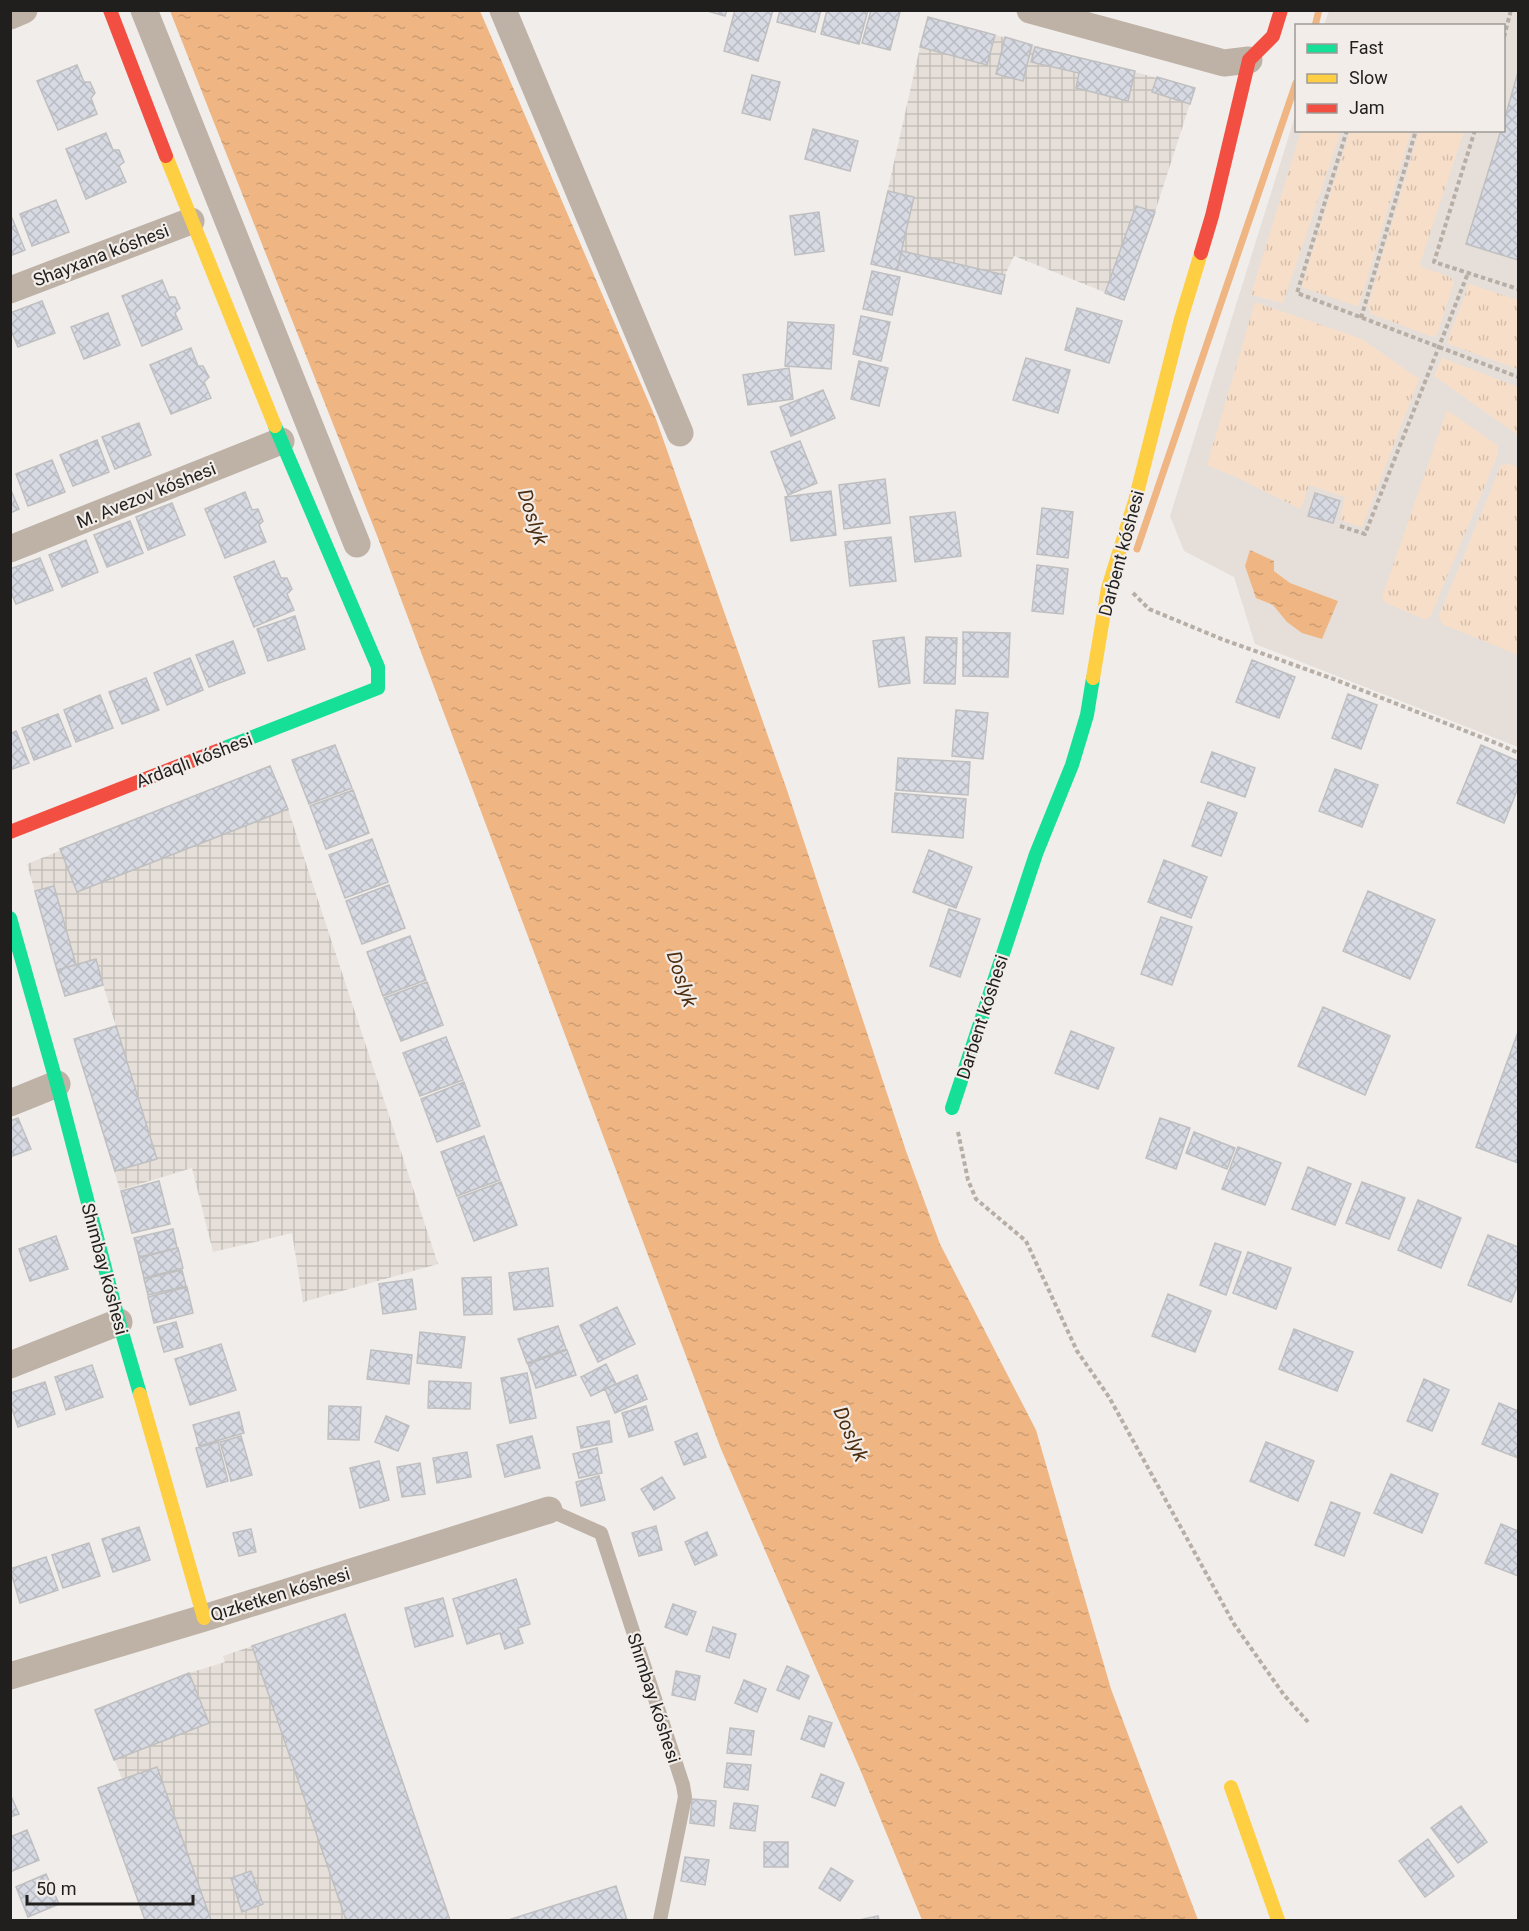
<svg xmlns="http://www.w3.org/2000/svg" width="1529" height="1931" font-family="Roboto,sans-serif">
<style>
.built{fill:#e6dfd9}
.industrial{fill:url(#industrial-grid)}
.grass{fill:url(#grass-tufts)}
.water{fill:url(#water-ripples)}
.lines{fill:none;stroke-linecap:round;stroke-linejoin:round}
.stream{stroke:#efb683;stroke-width:7}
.building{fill:url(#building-cross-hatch);stroke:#c0bfc0;stroke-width:1.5}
.path{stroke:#b7aea6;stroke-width:4;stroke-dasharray:4.5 3;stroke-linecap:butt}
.lane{stroke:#beb1a5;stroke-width:14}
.street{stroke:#beb1a5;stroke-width:27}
.fast{stroke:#16e098;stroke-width:14}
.slow{stroke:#ffcf43;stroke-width:14}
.jam{stroke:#f24e42;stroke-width:14}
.labels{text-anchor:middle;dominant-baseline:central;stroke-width:4.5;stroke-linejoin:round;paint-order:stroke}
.street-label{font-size:18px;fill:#201f1d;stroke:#f2ede9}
.water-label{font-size:20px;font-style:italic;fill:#4e2e10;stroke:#f2ede9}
</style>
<defs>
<pattern id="industrial-grid" width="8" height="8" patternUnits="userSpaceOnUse" patternTransform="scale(1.5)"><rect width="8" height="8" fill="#e6dfd9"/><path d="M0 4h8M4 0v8" fill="none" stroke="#c5bfba"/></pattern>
<pattern id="grass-tufts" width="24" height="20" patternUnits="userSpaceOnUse" patternTransform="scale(1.5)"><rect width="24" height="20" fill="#f7dec9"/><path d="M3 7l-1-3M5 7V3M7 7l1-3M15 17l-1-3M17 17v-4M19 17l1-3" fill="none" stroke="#d3beac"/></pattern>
<pattern id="water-ripples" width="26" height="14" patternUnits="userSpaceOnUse" patternTransform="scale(1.5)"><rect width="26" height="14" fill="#efb683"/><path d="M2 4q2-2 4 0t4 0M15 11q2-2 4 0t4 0" fill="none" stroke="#cd9c71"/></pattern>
<pattern id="building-cross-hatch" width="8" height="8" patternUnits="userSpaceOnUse" patternTransform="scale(1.5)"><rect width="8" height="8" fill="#d7dae3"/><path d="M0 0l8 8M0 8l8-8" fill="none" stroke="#b8bbc2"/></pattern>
</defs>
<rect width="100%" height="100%" fill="#f0edeb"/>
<path class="built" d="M1329 11H1518V747L1255 644 1234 577 1184 551 1170 516 1296 113V130H1504V26L1324 25Z"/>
<path class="industrial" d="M928 17 1195 88 1155 212 1124 300 1014 256 1005 275 1001 294 871 264 920 47Z
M270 766 288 809 438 1264 303 1302 292 1233 213 1252 192 1168 120 1190 74 1039 116 1026 103 985 65 996 27 864Z
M345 1614 450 1920H145L98 1788 122 1779 95 1710 189 1673 225 1662 223 1656Z"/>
<path class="grass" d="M1301 131H1341L1283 303 1251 295Z
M1350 131H1411L1359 305 1356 306 1304 288 1302 285Z
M1419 131H1464L1420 264 1422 267 1450 277 1454 282 1437 335 1433 337 1371 314 1368 306Z
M1469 284 1518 300V369L1451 345 1447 342Z
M1255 302 1362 339 1419 379 1362 527 1340 520 1345 497 1309 485 1301 509 1236 477 1207 465Z
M1442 358 1518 387V435L1434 376Z
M1447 410 1497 445 1498 454 1431 615 1426 620 1384 602 1382 597Z
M1510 464 1518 468V655L1442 624 1439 616 1501 465Z"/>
<path class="water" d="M170 11H480L656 419 787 790 906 1151 940 1244 1036 1430 1111 1689 1198 1920H922L862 1774 721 1449 378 538Z
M1250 550 1274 561V571L1290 583 1338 601 1322 639 1302 633 1287 622 1273 605 1256 598 1245 566Z"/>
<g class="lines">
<path class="stream" d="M1315 26 1319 10
M1137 549 1296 83"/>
</g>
<path class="building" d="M704 10H727L725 16Z
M735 10H773L758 61 724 51Z
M780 10H821L815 32 777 22Z
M827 10H868L859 44 821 34Z
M871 10H893L900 12 890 50 862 43Z
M928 17 995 35 987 65 920 47Z
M1005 37 1032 45 1023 81 996 74Z
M1035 47 1135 71 1128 101 1076 88 1079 73 1031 62Z
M77 65 84 82H90L95 93 91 98 97 114 58 130 37 81Z
M1518 72V260L1466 244 1501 130H1504V121Z
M752 75 780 82 770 120 742 113Z
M1157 77 1195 88 1190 104 1152 92Z
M813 129 858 141 850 171 805 159Z
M106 133 113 150H119L124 162 119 166 126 182 86 199 66 149Z
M888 191 914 197 897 270 871 264Z
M56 200 69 232 32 246 20 214Z
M1136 206 1155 212 1124 300 1105 293Z
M819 212 824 251 795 255 790 216Z
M12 218 25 250 10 256V219Z
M902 251 1005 275 1001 294 897 270Z
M872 271 900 277 892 315 863 309Z
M162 280 169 297H175L180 308 175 313 182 329 142 346 122 296Z
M42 301 55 333 18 347 10 328V313Z
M1077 308 1122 321 1109 363 1065 350Z
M108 313 120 345 84 359 71 327Z
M861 316 890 322 881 361 853 354Z
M788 322 834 325 831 369 785 366Z
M191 348 198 366H203L209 377 204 382 211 398 171 414 150 365Z
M1026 358 1070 370 1058 413 1013 400Z
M859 361 888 368 879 406 851 399Z
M789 368 793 399 748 405 743 375Z
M823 390 835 418 791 436 780 407Z
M139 423 151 455 115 469 102 437Z
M97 440 109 472 73 486 60 455Z
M800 441 817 483 788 495 771 452Z
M52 460 65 492 28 506 16 474Z
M885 479 890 523 844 529 839 485Z
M10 488 19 509 10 513Z
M831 491 836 535 791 541 785 497Z
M245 492 252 510 258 509 263 521 259 525 266 542 225 558 205 509Z
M1315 493 1340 501 1333 523 1308 516Z
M172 503 185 535 148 550 136 517Z
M1042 508 1073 512 1068 558 1037 554Z
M955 512 961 556 915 562 910 517Z
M130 521 143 553 107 567 94 535Z
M891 537 896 581 850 586 845 542Z
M86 540 98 572 62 587 49 555Z
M40 558 53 590 16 604 10 590V569Z
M274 561 281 578H287L292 589 287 594 294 610 254 627 234 577Z
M1037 565 1068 569 1063 614 1032 611Z
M295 616 305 649 268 661 257 629Z
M963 632 1010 633 1008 677 963 676Z
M904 637 910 683 879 687 873 641Z
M926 637 957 638 955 684 924 683Z
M233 641 245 673 209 687 196 655Z
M190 658 203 690 167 705 154 673Z
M1252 660 1295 677 1279 718 1236 702Z
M146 678 159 710 122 724 109 692Z
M1348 694 1377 705 1361 749 1332 738Z
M100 695 113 728 76 742 64 710Z
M956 710 988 713 983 759 952 756Z
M58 714 71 746 34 760 22 728Z
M16 731 29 763 10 770V734Z
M335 745 352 788 309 804 292 760Z
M1481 745 1518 761V788L1504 823 1457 803Z
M1212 752 1255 768 1245 797 1201 782Z
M898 758 970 762 968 795 896 790Z
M270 766 288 809 77 892 60 849Z
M1335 769 1378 785 1362 827 1319 811Z
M353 790 369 833 326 849 310 806Z
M895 793 966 799 963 838 892 832Z
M1208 802 1237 813 1221 856 1192 846Z
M372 839 388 882 345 898 329 855Z
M929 850 972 867 956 908 913 892Z
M1164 860 1207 877 1191 918 1148 902Z
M389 885 405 928 362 944 346 901Z
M54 886 76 965 57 970 35 891Z
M1368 891 1435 920 1410 979 1343 951Z
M949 909 980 919 960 977 930 966Z
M1161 917 1192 927 1172 985 1141 974Z
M410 936 426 980 383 996 367 952Z
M96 959 103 985 65 996 57 970Z
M427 982 443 1025 401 1041 384 998Z
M1323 1007 1390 1036 1365 1095 1298 1066Z
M116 1026 157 1159 115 1171 74 1039Z
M1071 1031 1114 1048 1098 1089 1055 1073Z
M1518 1032V1163L1476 1147Z
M446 1037 463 1080 420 1096 403 1053Z
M464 1082 480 1126 437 1142 421 1099Z
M18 1118 31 1149 10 1157V1121Z
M1160 1118 1190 1128 1176 1169 1146 1158Z
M1194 1132 1235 1148 1227 1169 1186 1153Z
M484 1136 500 1180 457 1196 441 1152Z
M1238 1147 1281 1163 1265 1205 1222 1189Z
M1308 1167 1351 1184 1335 1225 1292 1209Z
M159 1181 170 1224 132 1233 121 1191Z
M501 1182 517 1225 474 1241 458 1198Z
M1362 1182 1405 1198 1389 1239 1346 1223Z
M1418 1200 1461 1218 1441 1268 1398 1250Z
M173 1229 177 1248 139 1257 134 1238Z
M1488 1235 1518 1247V1284L1511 1302 1468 1285Z
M56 1236 68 1269 30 1281 19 1249Z
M1215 1243 1241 1252 1226 1295 1200 1285Z
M178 1248 183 1268 144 1278 139 1258Z
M1248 1252 1291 1268 1276 1309 1233 1293Z
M548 1268 553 1306 514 1310 509 1273Z
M182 1270 186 1286 148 1295 144 1279Z
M491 1277 492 1314 464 1315 462 1278Z
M412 1279 416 1309 383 1314 379 1284Z
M187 1287 193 1313 154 1323 148 1297Z
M1168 1294 1211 1311 1195 1352 1152 1336Z
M617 1307 635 1344 598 1362 580 1325Z
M176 1322 183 1347 164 1352 157 1327Z
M558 1326 566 1349 527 1363 518 1339Z
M1294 1329 1353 1352 1337 1391 1279 1369Z
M420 1332 465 1337 461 1368 417 1363Z
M221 1344 236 1390 190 1405 175 1359Z
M371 1350 412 1355 409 1384 367 1379Z
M567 1350 576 1375 536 1388 528 1364Z
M606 1364 616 1384 591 1396 581 1377Z
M92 1365 103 1397 66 1410 55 1377Z
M527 1373 536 1418 510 1423 501 1378Z
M637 1375 647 1399 615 1413 605 1389Z
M1424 1379 1449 1390 1432 1431 1407 1421Z
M429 1381 471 1383 470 1409 428 1408Z
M45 1382 55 1414 18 1427 10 1403V1393Z
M1499 1403 1518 1411V1458L1482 1444Z
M329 1406 361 1407 359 1440 328 1439Z
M646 1406 653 1430 629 1437 622 1413Z
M239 1412 244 1433 199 1446 193 1425Z
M386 1416 409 1426 398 1451 375 1442Z
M609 1421 612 1442 581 1448 577 1427Z
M697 1433 706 1457 684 1465 675 1442Z
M241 1436 252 1475 231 1481 220 1442Z
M532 1436 540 1468 505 1477 497 1445Z
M218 1442 228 1481 207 1487 196 1448Z
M1266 1442 1314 1461 1298 1501 1250 1481Z
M597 1448 602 1473 579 1478 573 1454Z
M467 1452 471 1477 437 1483 433 1458Z
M379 1461 389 1500 360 1508 350 1468Z
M420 1463 425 1494 402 1497 397 1467Z
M1391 1474 1438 1494 1422 1533 1374 1513Z
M599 1476 605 1500 581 1506 576 1482Z
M662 1477 675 1498 654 1510 641 1489Z
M1331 1502 1360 1513 1344 1556 1315 1545Z
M1501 1524 1518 1531V1576L1485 1563Z
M656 1526 662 1550 639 1556 632 1533Z
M139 1527 150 1560 113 1572 102 1539Z
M251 1529 256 1552 239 1556 233 1533Z
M707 1532 717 1555 695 1565 685 1542Z
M89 1543 100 1576 63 1588 52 1555Z
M46 1557 58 1590 20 1603 10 1569Z
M516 1579 530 1624 518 1628 523 1643 505 1649 500 1633 467 1644 453 1599Z
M443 1598 453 1636 415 1647 405 1608Z
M673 1604 696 1612 687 1635 665 1627Z
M345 1614 450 1920H346L252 1646Z
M713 1627 736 1634 729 1658 706 1651Z
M787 1666 809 1676 799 1699 777 1690Z
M676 1671 700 1676 695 1700 672 1695Z
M189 1673 209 1723 114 1760 95 1710Z
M744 1680 766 1689 757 1712 735 1703Z
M809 1716 832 1723 824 1747 801 1739Z
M730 1728 754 1731 751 1755 727 1753Z
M727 1763 751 1765 748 1790 724 1787Z
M157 1767 211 1920H145L98 1788Z
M821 1774 844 1783 835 1806 812 1797Z
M10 1794 19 1814 10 1817Z
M692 1799 716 1801 714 1826 690 1823Z
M734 1803 758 1806 755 1831 730 1828Z
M1461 1806 1487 1842 1458 1863 1431 1828Z
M27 1830 39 1860 10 1872V1837Z
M1428 1839 1454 1876 1425 1897 1399 1861Z
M764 1842H788V1867H764Z
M685 1857 709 1860 705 1885 681 1881Z
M831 1868 853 1881 840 1901 819 1888Z
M251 1871 263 1904 242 1912 231 1878Z
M46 1874 59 1904 28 1917 16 1887Z
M616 1886 627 1920H508Z
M878 1916 879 1920H859Z"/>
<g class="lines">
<path class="path" d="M1504 37 1511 10
M1347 130 1297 293 1518 377
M1475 130 1434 262 1518 289
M1361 318 1416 130
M1340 526 1365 534 1468 273
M1133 593 1149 609 1224 640 1331 678 1501 745 1518 753
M958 1132 968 1180 976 1199 1026 1241 1077 1351 1109 1397 1234 1624 1284 1695 1308 1722"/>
<path class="lane" d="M549 1510 601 1533 683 1785 685 1797 660 1920"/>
<path class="street" d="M144 10 357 544
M503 10 680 433
M1030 10 1224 63 1249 60
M10 16 24 10
M10 290 191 221
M10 549 281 441
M10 1103 57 1084
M10 1365 119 1322
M10 1676 204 1618 549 1510"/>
<path class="fast" d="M222 749 378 688V667L275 426
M10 918 57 1084 119 1322 140 1394
M952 1108 1036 854 1072 765 1087 715 1093 678"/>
<path class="slow" d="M166 156 275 426
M1093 678 1108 588 1135 501 1181 319 1201 253
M140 1394 204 1618
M1231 1787 1278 1920"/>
<path class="jam" d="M110 10 166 156
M1201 253 1212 216 1249 60 1273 36 1281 10
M10 832 222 749"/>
</g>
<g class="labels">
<g class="street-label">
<text transform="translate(101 255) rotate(-21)">Shayxana kóshesi</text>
<text transform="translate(146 495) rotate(-22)">M. Avezov kóshesi</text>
<text transform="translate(1121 553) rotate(-75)">Darbent kóshesi</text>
<text transform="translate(194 760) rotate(-21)">Ardaqlı kóshesi</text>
<text transform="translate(982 1017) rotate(-72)">Darbent kóshesi</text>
<text transform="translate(105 1269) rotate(75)">Shımbay kóshesi</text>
<text transform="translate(280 1594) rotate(-17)">Qızketken kóshesi</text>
<text transform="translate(654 1698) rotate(72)">Shımbay kóshesi</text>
</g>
<g class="water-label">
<text transform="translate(533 517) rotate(72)">Doslyk</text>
<text transform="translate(682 979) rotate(72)">Doslyk</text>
<text transform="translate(851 1434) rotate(66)">Doslyk</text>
</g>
</g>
<rect width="1529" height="1931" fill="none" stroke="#201f1d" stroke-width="24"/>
<rect x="1295" y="24" width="210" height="108" fill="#f2ede9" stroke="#9e9b97" stroke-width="1.5"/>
<rect x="1307" y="44" width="30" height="9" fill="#16e098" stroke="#9e9b97" stroke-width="1.5"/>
<text x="1349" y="54" font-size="18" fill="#201f1d">Fast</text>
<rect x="1307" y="74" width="30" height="9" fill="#ffcf43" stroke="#9e9b97" stroke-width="1.5"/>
<text x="1349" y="84" font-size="18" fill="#201f1d">Slow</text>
<rect x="1307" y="104" width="30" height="9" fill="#f24e42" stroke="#9e9b97" stroke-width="1.5"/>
<text x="1349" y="114" font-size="18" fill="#201f1d">Jam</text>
<path d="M27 1895v9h166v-9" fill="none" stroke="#201f1d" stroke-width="3"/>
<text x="36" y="1895" font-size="18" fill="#201f1d" stroke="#f2ede9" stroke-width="4.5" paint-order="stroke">50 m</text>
</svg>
